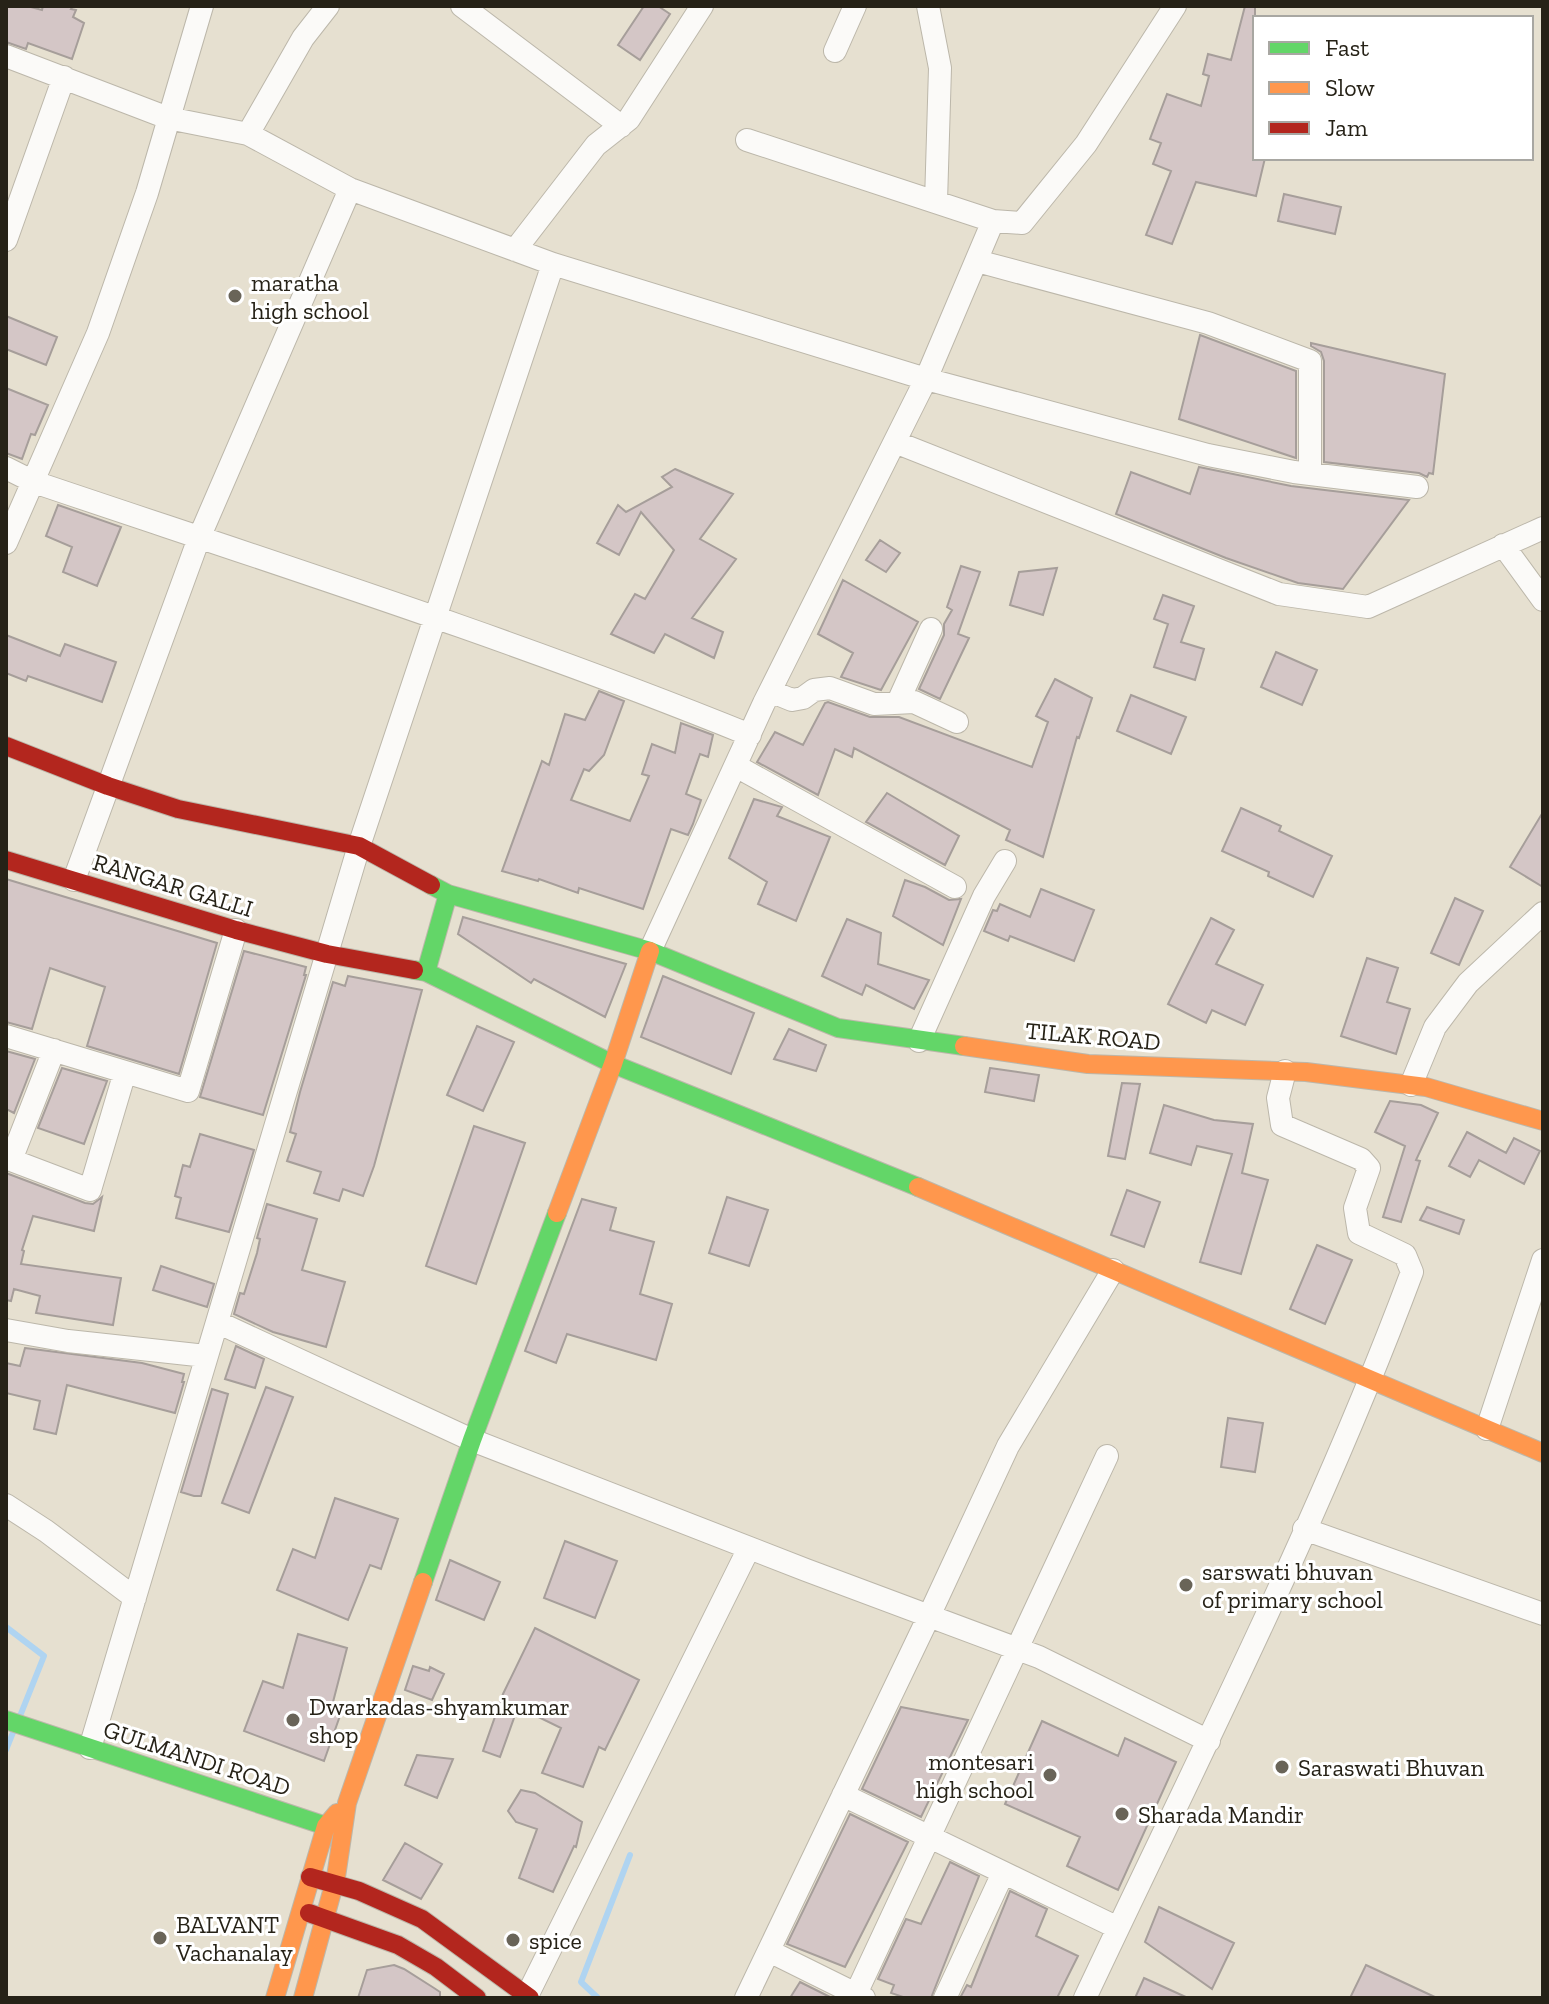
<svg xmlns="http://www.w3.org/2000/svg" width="1549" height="2004" font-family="'Zilla Slab',serif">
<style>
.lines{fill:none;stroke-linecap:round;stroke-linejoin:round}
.stream{stroke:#afd4f1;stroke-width:6}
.building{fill:#d4c6c6;stroke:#a69e9a;stroke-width:2}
.street-casing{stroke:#bcb7aa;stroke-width:24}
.fast-casing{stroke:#bcb7aa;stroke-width:20}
.slow-casing{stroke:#bcb7aa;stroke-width:20}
.jam-casing{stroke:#bcb7aa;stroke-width:20}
.street{stroke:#fbfaf8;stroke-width:22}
.fast{stroke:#63d668;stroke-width:18}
.slow{stroke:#ff974d;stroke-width:18}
.jam{stroke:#b3261e;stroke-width:18}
.poi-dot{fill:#696458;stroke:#fff;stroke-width:3}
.labels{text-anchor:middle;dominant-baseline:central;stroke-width:6;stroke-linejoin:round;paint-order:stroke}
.poi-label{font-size:24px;fill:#262217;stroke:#fff;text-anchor:start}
.street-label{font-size:24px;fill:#262217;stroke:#fff}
</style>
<rect width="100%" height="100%" fill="#e6e0d0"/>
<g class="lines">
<path class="stream" d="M6 1627 44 1656 20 1716
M6 1750 14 1730
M598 1998 581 1982 630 1855"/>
</g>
<path class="building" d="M6 6H27L42 10 43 6H73L71 9 76 10 73 17 84 23 72 59 28 43 26 49 6 42Z
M644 6H658L670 14 640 60 618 45Z
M1245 6H1255V158H1265L1256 196 1196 182 1172 244 1146 235 1171 171 1153 164 1161 143 1150 139 1167 94 1201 106 1209 76 1203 74 1208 54 1231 60Z
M1284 194 1341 207 1335 234 1278 221Z
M6 316 57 337 46 365 6 349Z
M1200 335 1296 371V458L1179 419Z
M1311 343 1445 374 1433 474 1429 473 1427 477 1419 473 1324 462V361L1321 352 1311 346Z
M6 388 48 405 35 435 31 434 22 459 6 453Z
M1199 467 1291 486 1409 500 1343 589 1298 583 1226 558 1116 514 1131 472 1190 494Z
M675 469 733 494 700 539 736 559 692 618 723 632 714 658 665 634 654 653 611 634 635 594 645 599 674 550 641 512 619 555 597 543 618 505 626 512 672 487 662 477Z
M58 505 121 527 97 586 63 572 72 547 46 536Z
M880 540 900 553 886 572 866 560Z
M961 566 980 572 958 634 969 638 940 699 919 689 944 635V624L952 610 947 607Z
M1057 568 1043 615 1010 605 1019 572Z
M843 580 918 622 881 690 841 677 853 653 818 634Z
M1163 595 1194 606 1181 642 1204 649 1195 680 1154 667 1168 624 1154 619Z
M6 635 60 656 65 644 116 662 102 702 28 676 26 681 6 673Z
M1276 652 1317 670 1302 705 1261 687Z
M1055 679 1092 698 1079 738 1077 737 1043 857 1006 840 1010 830 854 748 852 757 835 749 818 795 757 762 775 732 803 745 825 703 828 702 870 717H899L1032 767 1048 722 1036 716Z
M599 691 624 701 604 755 589 771 584 769 571 800 630 821 649 776 642 774 652 744 675 753 681 723 713 735 708 757 700 754 686 794 701 800 693 824 688 835 671 829 643 909 579 888 578 893 539 879 538 881 502 871 542 761 549 765 565 714 585 720Z
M1131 695 1186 717 1171 754 1117 731Z
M887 793 959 836 945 865 866 822Z
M754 799 782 807 777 816 830 837 796 921 758 904 767 882 729 858Z
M1241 808 1281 826 1279 831 1332 856 1313 897 1268 876 1269 872 1222 851Z
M1543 812V887L1510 867Z
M6 879 217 943 179 1074 87 1046 105 987 50 968 32 1029 6 1022Z
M905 880 925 887 949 900 961 899 943 945 893 916Z
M1041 889 1094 910 1074 961 1010 936 1008 941 984 931 993 910 997 911 1000 904 1030 917Z
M1455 898 1483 911 1459 965 1431 953Z
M463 917 626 964 605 1017 534 979 531 983 458 934Z
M1211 918 1234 930 1216 964 1263 985 1245 1025 1212 1010 1206 1023 1168 1004Z
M847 919 881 933 878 964 929 980 914 1009 866 985 862 995 822 976Z
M244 951 306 967 304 975H306L263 1115 200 1097Z
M1367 958 1398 968 1387 1002 1410 1009 1396 1054 1341 1036Z
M348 976 422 990 374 1166 363 1196 343 1189 339 1201 314 1193 321 1172 287 1161 296 1134 290 1132 300 1092 333 982 345 986Z
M663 976 754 1013 731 1074 641 1037Z
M477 1026 514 1042 483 1111 447 1095Z
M789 1029 826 1045 816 1071 774 1059Z
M6 1051 35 1059 14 1113 6 1109Z
M62 1068 107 1081 84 1144 38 1128Z
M990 1068 1039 1075 1034 1101 985 1092Z
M1122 1083 1140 1084 1125 1159 1108 1156Z
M1390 1101 1421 1105 1438 1113 1416 1160 1420 1161 1401 1222 1383 1217 1405 1146 1375 1132Z
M1164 1105 1214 1120 1253 1124 1242 1173 1268 1180 1241 1274 1200 1262 1232 1154 1197 1146 1191 1165 1150 1153Z
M474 1126 525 1143 476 1284 426 1266Z
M1467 1132 1506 1153 1514 1138 1540 1151 1524 1184 1479 1160 1470 1177 1449 1166Z
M200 1134 254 1150 229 1232 176 1218 181 1198 175 1196 183 1165 190 1167Z
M6 1173 85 1203 93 1204 102 1197 94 1231 33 1216 22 1250 24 1251 21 1264 121 1278 113 1325 36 1313 40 1296 14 1289 11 1301 6 1300Z
M1127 1190 1160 1202 1144 1247 1111 1235Z
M727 1197 768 1210 749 1266 709 1253Z
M582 1199 616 1208 610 1230 654 1242 640 1294 672 1304 656 1360 567 1334 556 1363 525 1351Z
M267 1204 317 1219 302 1270 345 1282 326 1347 273 1332 234 1314 240 1293 244 1294 257 1253 260 1239 257 1238Z
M1427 1207 1464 1220 1459 1234 1420 1220Z
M1317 1245 1352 1260 1325 1324 1290 1309Z
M161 1266 214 1284 207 1307 153 1290Z
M236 1346 264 1359 255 1388 225 1379Z
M25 1348 142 1363 184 1374 182 1382H184L175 1413 67 1385 56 1434 34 1429 40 1401 6 1393V1363L20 1366Z
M266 1387 293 1397 249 1513 222 1503Z
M212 1389 228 1394 201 1496H194L181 1492Z
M1228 1418 1263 1423 1255 1472 1221 1467Z
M335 1498 398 1519 381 1569 370 1565 348 1620 277 1590 293 1549 315 1558Z
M565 1541 617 1561 595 1618 544 1598Z
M450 1560 500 1582 484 1620 436 1600Z
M535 1628 639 1680 605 1750 599 1747 583 1787 542 1773 561 1728 518 1707 500 1757 483 1751 503 1694Z
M298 1634 347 1648 332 1706 342 1710 324 1761 244 1731 263 1681 283 1688Z
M413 1666 429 1671 430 1667 444 1674 432 1700 405 1690Z
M901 1707 968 1720 921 1817 862 1789Z
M1042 1721 1118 1756 1125 1738 1176 1762 1118 1890 1067 1866 1080 1837 1005 1804Z
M417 1755 453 1759 437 1798 405 1785Z
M521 1790 535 1793 582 1822 576 1847 574 1846 553 1892 519 1878 537 1829 516 1822 508 1811Z
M850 1814 908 1842 845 1967 787 1944Z
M405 1843 442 1864 421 1899 383 1880Z
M950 1862 979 1876 931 1998H906L891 1993 894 1985 878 1979 906 1919 921 1924Z
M1010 1891 1047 1909 1036 1936 1078 1956 1057 1998H960L967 1985 971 1987Z
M1159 1907 1234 1943 1212 1989 1145 1942Z
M394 1965 404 1969 434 1988 440 1992V1998H358L367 1970Z
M1366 1965 1437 1998H1350Z
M1144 1978 1188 1998H1135Z
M800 1982 832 1998H790Z"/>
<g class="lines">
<g class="street-casing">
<path id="street" d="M462 6 621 126
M928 6 940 68 936 202
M835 51 855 6
M6 56 168 118 248 134 350 189 553 264 926 379 1208 455 1294 472 1417 487
M248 134 303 38 328 6
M747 140 993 221
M6 240 64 77
M515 250 596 145 629 119 702 6
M977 261 1208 323 1310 361V474
M895 442 1279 594 1368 607 1543 528
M6 468 34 482C274 563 516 640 750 735
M6 543 98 333 147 193 202 6
M1503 545 1543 600
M770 691 792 700 803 698 814 690 830 688 874 704 914 702 957 722
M898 702 931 629
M736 766 955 887
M74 880 199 538 350 189
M650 951 764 703 926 379 993 221 1022 223 1086 144 1175 6
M6 1036 188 1091 236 930
M919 1041 984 896 1005 861
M54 1050 11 1160 90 1190 125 1072
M1411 1085 1435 1027 1468 983 1543 913
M217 1322 472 1440 806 1570 1039 1657 1209 1741
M6 1330 68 1341 206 1356
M1487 1429 1543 1260
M6 1505 46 1531 135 1598
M1304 1529 1543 1614
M90 1748 359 846 553 264
M843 1795 1118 1928
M769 1951 864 1998
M527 1996 749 1548
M746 1998 929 1616 1008 1446 1113 1270
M854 1998 1107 1456
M945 1998 1003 1873
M1085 1998C1198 1758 1319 1521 1412 1272L1405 1255 1359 1233 1355 1208 1369 1168 1361 1159 1282 1125 1278 1098 1285 1071"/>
</g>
<g class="fast-casing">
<path id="fast" d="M431 885 448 894 650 951 838 1028 964 1046
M414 970 426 972 613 1064 918 1187
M426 972 448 894
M423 1582 472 1440 557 1213
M6 1720 326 1826"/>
</g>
<g class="slow-casing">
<path id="slow" d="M964 1046 1088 1064 1306 1072 1426 1087 1543 1121
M918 1187 1543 1453
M557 1213 613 1064 650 951
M275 1998 326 1826 337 1813
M303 1998 336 1877 347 1803 423 1582"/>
</g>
<g class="jam-casing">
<path id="jam" d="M6 746 108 786 178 809 359 846 431 885
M6 860 236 930 327 954 414 970
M310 1877 359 1891 422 1919 530 1998
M309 1913 398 1945 436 1967 477 1998"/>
</g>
<use href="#street" class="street"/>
<use href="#fast" class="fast"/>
<use href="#slow" class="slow"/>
<use href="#jam" class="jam"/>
</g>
<g class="poi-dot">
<circle cx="235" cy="296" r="8"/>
<circle cx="1186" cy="1585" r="8"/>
<circle cx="293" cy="1720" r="8"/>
<circle cx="1282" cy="1767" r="8"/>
<circle cx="1050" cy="1775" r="8"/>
<circle cx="1122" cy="1814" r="8"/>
<circle cx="160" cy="1938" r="8"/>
<circle cx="513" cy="1940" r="8"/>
</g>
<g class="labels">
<g class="poi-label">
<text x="251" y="282">maratha<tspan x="251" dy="28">high school</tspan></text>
<text x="1202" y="1571">sarswati bhuvan<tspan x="1202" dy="28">of primary school</tspan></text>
<text x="309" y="1706">Dwarkadas-shyamkumar<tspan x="309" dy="28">shop</tspan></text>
<text x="1034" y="1761" text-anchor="end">montesari<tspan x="1034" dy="28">high school</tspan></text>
<text x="1298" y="1767">Saraswati Bhuvan</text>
<text x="1138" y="1814">Sharada Mandir</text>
<text x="176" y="1924">BALVANT<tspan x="176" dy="28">Vachanalay</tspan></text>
<text x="529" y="1940">spice</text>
</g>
<g class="street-label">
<text transform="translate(173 885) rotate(17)">RANGAR GALLI</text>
<text transform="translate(1093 1036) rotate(5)">TILAK ROAD</text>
<text transform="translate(197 1758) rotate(18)">GULMANDI ROAD</text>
</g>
</g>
<rect width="1549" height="2004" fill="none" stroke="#262217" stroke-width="16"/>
<rect x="1253" y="16" width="280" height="144" fill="#ffffff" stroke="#a8a7a2" stroke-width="2"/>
<rect x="1269" y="42" width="40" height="12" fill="#63d668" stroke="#a8a7a2" stroke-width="2"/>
<text x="1325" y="56" font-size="24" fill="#262217">Fast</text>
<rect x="1269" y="82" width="40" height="12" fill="#ff974d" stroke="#a8a7a2" stroke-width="2"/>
<text x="1325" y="96" font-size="24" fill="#262217">Slow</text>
<rect x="1269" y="122" width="40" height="12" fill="#b3261e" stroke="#a8a7a2" stroke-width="2"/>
<text x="1325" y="136" font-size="24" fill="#262217">Jam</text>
</svg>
